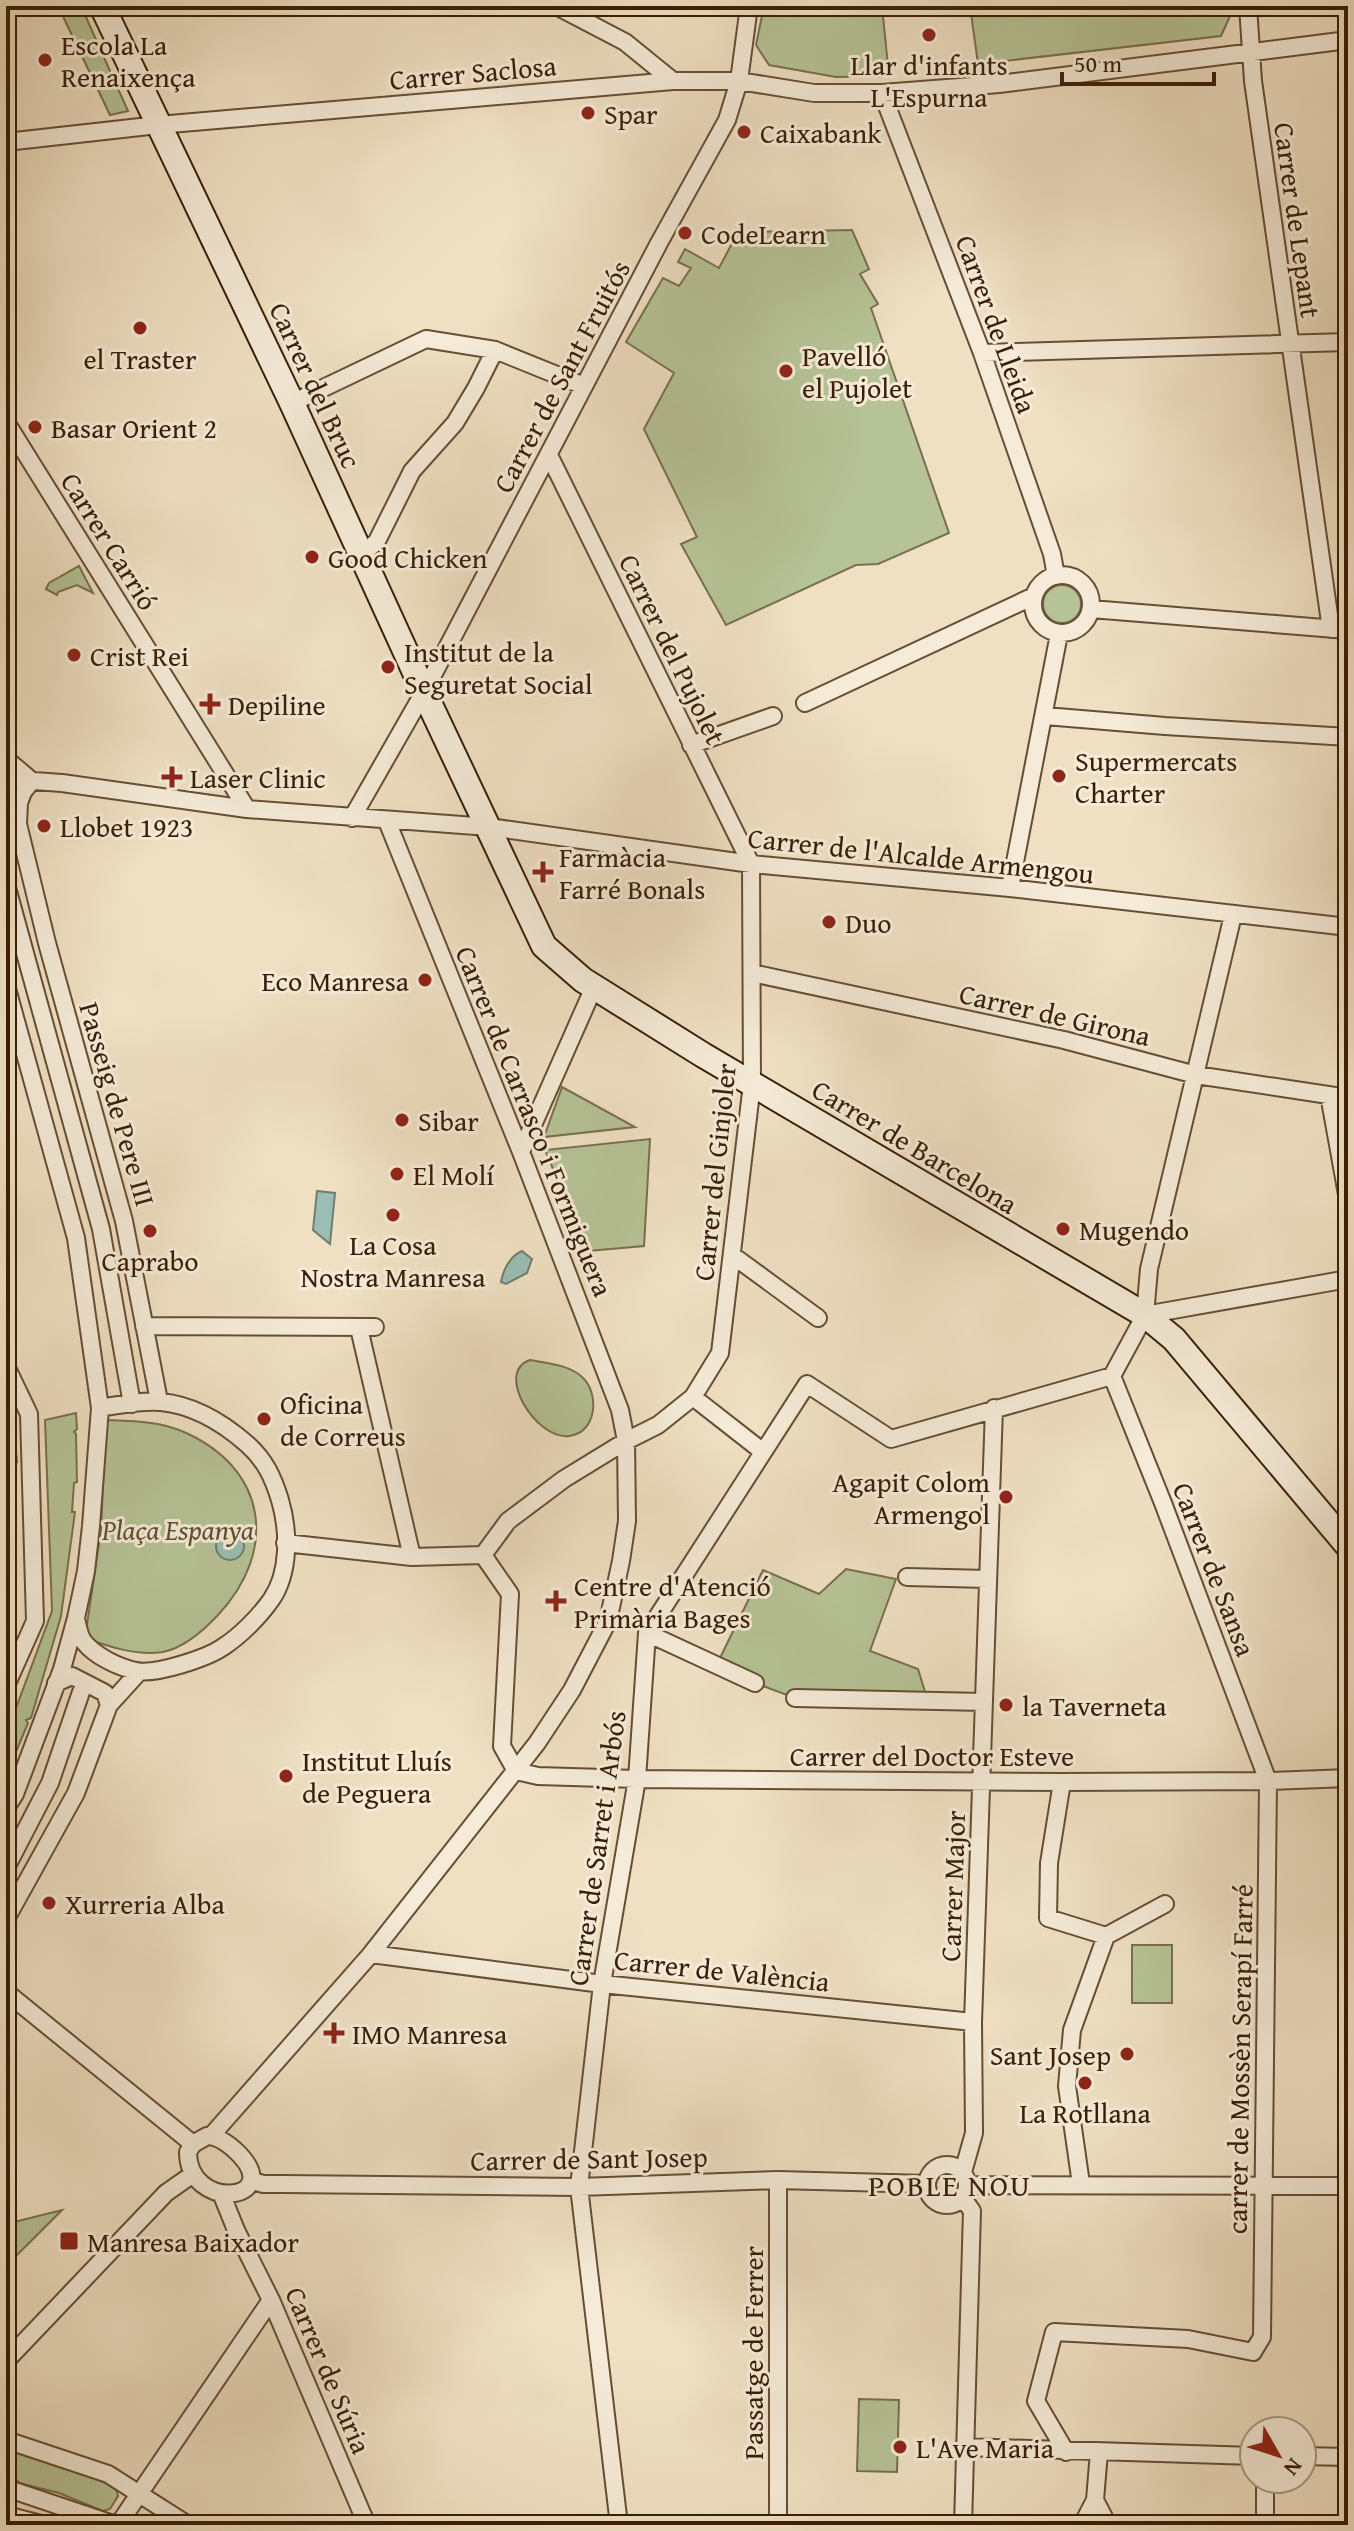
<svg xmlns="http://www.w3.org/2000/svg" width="1354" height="2531" font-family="'Gentium Book Plus',serif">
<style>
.green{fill:#b6c396;stroke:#78704e;stroke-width:2}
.water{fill:#9abdb5;stroke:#737d6f;stroke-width:2}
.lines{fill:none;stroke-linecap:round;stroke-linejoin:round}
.street-casing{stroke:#664e34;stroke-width:20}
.secondary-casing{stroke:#391e05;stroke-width:28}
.street{stroke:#f5ebd8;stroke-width:16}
.secondary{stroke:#f5ebd8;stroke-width:24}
.poi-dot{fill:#8f2418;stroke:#f5ebd8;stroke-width:3}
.labels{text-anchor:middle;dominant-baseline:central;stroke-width:6;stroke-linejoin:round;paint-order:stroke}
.poi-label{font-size:28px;fill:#391e05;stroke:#f5ebd8;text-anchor:start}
.street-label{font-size:28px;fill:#391e05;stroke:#f5ebd8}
.park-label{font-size:28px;font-style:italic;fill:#5e5030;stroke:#f5ebd8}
.neighbourhood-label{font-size:30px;letter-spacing:2px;fill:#391e05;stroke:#f5ebd8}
</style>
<rect width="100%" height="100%" fill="#efe0c3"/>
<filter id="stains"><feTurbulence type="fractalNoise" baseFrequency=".0025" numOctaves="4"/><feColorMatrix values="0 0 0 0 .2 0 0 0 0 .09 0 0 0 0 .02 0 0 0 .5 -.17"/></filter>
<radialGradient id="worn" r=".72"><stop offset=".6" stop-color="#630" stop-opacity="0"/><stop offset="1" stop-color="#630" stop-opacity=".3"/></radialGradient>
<path class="green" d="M58 6H81L128 111 110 115Z
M764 6H882L889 76 836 77 769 65 756 45Z
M970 6H1230V16L1221 36 978 64Z
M852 230 869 269 860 274 878 304 871 308 949 533 878 564 856 565 726 625 681 544 697 537 644 429 674 373 626 342 663 278 679 286 691 268 678 262 685 249 719 268 737 234 743 232Z
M79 566 93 593 77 585 58 592 57 595 46 589 49 583Z
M1043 604a19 19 0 1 1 38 0a19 19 0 1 1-38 0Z
M562 1087 635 1127 544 1137Z
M650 1139 644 1246 588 1251 545 1150Z
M530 1360C546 1363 570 1365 582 1377 600 1393 597 1433 569 1436 536 1440 494 1372 530 1360Z
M6 1408 13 1420 17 1462 10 1465V1487H6Z
M76 1413 77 1429 74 1432 76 1434 77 1482 74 1483 72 1512H75L61 1616 31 1718 26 1720 28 1723 6 1776V1735L52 1611 45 1420Z
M106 1420C132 1421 160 1421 184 1432 268 1469 278 1551 218 1615 204 1630 183 1648 163 1652 136 1656 110 1647 85 1638L101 1530Z
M846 1569 896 1579 870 1651 918 1669 926 1695 795 1698 755 1683 720 1658 763 1570 819 1594Z
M1132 1945H1172V2003H1132Z
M62 2210 6 2266V2224Z
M859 2399 899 2400 897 2472 857 2471Z
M6 2450C44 2460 81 2470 116 2488L118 2496 110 2509 103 2511 59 2493 19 2483 6 2468Z"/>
<path class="water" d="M317 1191 335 1193 330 1244 313 1230Z
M522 1251 532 1259 527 1273 506 1284 501 1282C503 1270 510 1256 522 1251Z
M216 1546a14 14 0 1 1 28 0a14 14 0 1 1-28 0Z"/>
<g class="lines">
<g class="street-casing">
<path id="street" d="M556 6 625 42 673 81
M1248 6 1253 81 1331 629
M882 93 982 353 1052 554 1056 576
M6 142 158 125 673 81H739L814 93H882L999 84 1348 40
M982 353 1348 342
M292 403 426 339 495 350 584 386
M6 422 247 809
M363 554 377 541 412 471 455 423 476 388 495 350
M1033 604a29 29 0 1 1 58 0a29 29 0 1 1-58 0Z
M1091 609 1348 630
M805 703 1034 596
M1045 716 1165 726 1348 737
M691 745 773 716
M6 759 32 781
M6 779 62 783 247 809 489 827 751 864 1010 888 1348 927
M32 781 23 792 19 803 18 824 47 943 124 1221 159 1401
M352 818 424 692 659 243 727 120 739 81 749 6
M6 884 101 1229 132 1404
M1010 888 1059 634
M752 973 1064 1040 1196 1075 1348 1098
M6 985 76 1238 100 1408 91 1526 86 1571 76 1618 62 1669 15 1794 6 1808
M1329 1095 1348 1200
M521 1152 594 987
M732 1255 818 1318
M1145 1315 1348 1279
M144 1326 375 1327
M359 1328 412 1557
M6 1366 29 1414 35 1621 6 1686
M693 1397 762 1451
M285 1543 412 1557 483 1555
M483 1555 508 1521 564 1479 626 1441 658 1425 693 1397 720 1353 752 1084 751 864 549 455
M483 1555 510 1594 502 1746 516 1771
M907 1577 988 1579
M76 1619C78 1626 79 1636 84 1642 95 1656 118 1667 136 1671 156 1675 207 1658 223 1647 240 1636 259 1617 271 1600 290 1573 289 1531 280 1500 273 1477 265 1460 247 1444 223 1423 193 1405 161 1402 141 1400 119 1405 100 1408
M647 1633 755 1683
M56 1683 72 1676 105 1693 109 1705
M795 1698 984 1702
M516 1771 538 1776 637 1779 1062 1782 1268 1781 1348 1778
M1062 1782 1049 1863 1048 1918 1106 1936 1072 2030 1067 2086 1081 2184
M6 1868 50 1783 81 1692
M6 1919 76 1793 109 1705 139 1672
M1106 1936 1165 1904
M371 1954 602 1984 973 2022
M6 1992 193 2144
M207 2136C219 2136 230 2145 239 2154 285 2202 188 2212 188 2152L193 2144Z
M211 2136 371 1954 537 1743 572 1690 608 1621 621 1561 627 1521 626 1441 620 1410 521 1152 387 821
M927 2185a20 20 0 1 1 40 0a20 20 0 1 1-40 0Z
M963 2172 974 2133 973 2022 994 1408
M251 2180 263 2184H283L579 2187 778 2180 927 2184
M967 2185 1348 2186
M221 2193 236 2230 271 2300 367 2525
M963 2198 972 2211 963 2525
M6 2361 166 2193 193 2174
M6 2440 108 2474 188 2525
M965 2447 1254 2456
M1066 2452 1036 2401 1054 2332 1188 2339 1253 2352 1262 2337 1268 1781 1163 1503 1112 1376
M1302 2456 1348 2457
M1265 2479V2525
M6 2484 9 2489 116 2525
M1095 2500 1108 2525
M6 2515 45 2525
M118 2525 271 2300
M619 2525 579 2187 602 1984 637 1779 647 1633 807 1384 891 1439 1112 1376 1145 1315 1149 1269 1233 915
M778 2525V2180
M1082 2525 1095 2500 1099 2452"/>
</g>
<g class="secondary-casing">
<path id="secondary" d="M102 6 292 403 424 692 544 946 583 980 703 1055 1145 1315 1174 1339 1348 1546"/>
</g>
<use href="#street" class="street"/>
<use href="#secondary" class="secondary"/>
</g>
<g class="poi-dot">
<circle cx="929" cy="35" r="8"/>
<circle cx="45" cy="60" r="8"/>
<circle cx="588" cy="113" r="8"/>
<circle cx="744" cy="132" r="8"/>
<circle cx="685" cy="233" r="8"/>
<circle cx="140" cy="328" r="8"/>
<circle cx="786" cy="371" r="8"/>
<circle cx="35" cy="427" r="8"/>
<circle cx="312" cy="557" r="8"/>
<circle cx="74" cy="655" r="8"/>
<circle cx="388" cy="667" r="8"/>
<path d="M206 692h8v8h8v8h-8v8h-8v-8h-8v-8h8z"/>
<circle cx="1059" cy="776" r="8"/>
<path d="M168 765h8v8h8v8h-8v8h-8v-8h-8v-8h8z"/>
<circle cx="44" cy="826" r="8"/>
<path d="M539 860h8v8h8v8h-8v8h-8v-8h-8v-8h8z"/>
<circle cx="829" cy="922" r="8"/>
<circle cx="425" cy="980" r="8"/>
<circle cx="402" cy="1120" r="8"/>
<circle cx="397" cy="1174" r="8"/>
<circle cx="393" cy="1215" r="8"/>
<circle cx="1063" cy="1229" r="8"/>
<circle cx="150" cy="1231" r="8"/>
<circle cx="264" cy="1419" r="8"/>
<circle cx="1006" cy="1497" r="8"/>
<path d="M552 1589h8v8h8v8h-8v8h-8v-8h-8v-8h8z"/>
<circle cx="1006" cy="1705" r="8"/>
<circle cx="286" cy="1776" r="8"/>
<circle cx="49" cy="1903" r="8"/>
<path d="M330 2021h8v8h8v8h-8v8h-8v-8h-8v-8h8z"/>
<circle cx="1127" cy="2054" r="8"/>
<circle cx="1085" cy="2083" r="8"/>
<rect x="59" y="2231" width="20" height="20" rx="4"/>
<circle cx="900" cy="2447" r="8"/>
</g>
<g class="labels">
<g class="poi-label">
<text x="61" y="44">Escola La<tspan x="61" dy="32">Renaixença</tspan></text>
<text x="929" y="64" text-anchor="middle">Llar d'infants<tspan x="929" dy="32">L'Espurna</tspan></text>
<text x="604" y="113">Spar</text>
<text x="760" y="132">Caixabank</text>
<text x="701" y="233">CodeLearn</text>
<text x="802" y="355">Pavelló<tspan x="802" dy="32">el Pujolet</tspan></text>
<text x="140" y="358" text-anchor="middle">el Traster</text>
<text x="51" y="427">Basar Orient 2</text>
<text x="328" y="557">Good Chicken</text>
<text x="404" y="651">Institut de la<tspan x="404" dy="32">Seguretat Social</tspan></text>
<text x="90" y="655">Crist Rei</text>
<text x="228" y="704">Depiline</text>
<text x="1075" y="760">Supermercats<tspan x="1075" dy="32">Charter</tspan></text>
<text x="190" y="777">Laser Clinic</text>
<text x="60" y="826">Llobet 1923</text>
<text x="559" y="856">Farmàcia<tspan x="559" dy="32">Farré Bonals</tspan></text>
<text x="845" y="922">Duo</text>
<text x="409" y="980" text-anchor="end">Eco Manresa</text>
<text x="418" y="1120">Sibar</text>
<text x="413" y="1174">El Molí</text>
<text x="1079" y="1229">Mugendo</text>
<text x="393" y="1244" text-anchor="middle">La Cosa<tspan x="393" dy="32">Nostra Manresa</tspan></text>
<text x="150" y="1260" text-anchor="middle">Caprabo</text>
<text x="280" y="1403">Oficina<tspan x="280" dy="32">de Correus</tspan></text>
<text x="990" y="1481" text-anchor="end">Agapit Colom<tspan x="990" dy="32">Armengol</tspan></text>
<text x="574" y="1585">Centre d'Atenció<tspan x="574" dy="32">Primària Bages</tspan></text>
<text x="1022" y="1705">la Taverneta</text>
<text x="302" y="1760">Institut Lluís<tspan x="302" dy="32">de Peguera</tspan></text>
<text x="65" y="1903">Xurreria Alba</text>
<text x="352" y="2033">IMO Manresa</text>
<text x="1111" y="2054" text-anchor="end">Sant Josep</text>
<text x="1085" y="2112" text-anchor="middle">La Rotllana</text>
<text x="87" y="2241">Manresa Baixador</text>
<text x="916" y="2447">L'Ave Maria</text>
</g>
<g class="street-label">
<text transform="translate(473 72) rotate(-5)">Carrer Saclosa</text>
<text transform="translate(1298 220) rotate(82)">Carrer de Lepant</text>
<text transform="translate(997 324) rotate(70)">Carrer de Lleida</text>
<text transform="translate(561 376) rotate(-62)">Carrer de Sant Fruitós</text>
<text transform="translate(316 385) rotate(65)">Carrer del Bruc</text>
<text transform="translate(110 541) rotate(58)">Carrer Carrió</text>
<text transform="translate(673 649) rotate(64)">Carrer del Pujolet</text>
<text transform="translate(921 855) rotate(6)">Carrer de l'Alcalde Armengou</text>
<text transform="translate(1055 1014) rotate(13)">Carrer de Girona</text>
<text transform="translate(118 1104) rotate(74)">Passeig de Pere III</text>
<text transform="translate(535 1121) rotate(68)">Carrer de Carrasco i Formiguera</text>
<text transform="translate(915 1146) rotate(31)">Carrer de Barcelona</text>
<text transform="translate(714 1172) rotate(-84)">Carrer del Ginjoler</text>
<text transform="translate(1215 1569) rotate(69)">Carrer de Sansa</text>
<text x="932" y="1755">Carrer del Doctor Esteve</text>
<text transform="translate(596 1848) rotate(-82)">Carrer de Sarret i Arbós</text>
<text transform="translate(952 1886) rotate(-88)">Carrer Major</text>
<text transform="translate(722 1970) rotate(6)">Carrer de València</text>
<text transform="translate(1239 2059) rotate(-89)">carrer de Mossèn Serapí Farré</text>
<text transform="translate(589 2158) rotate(-1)">Carrer de Sant Josep</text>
<text transform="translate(752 2353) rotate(-90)">Passatge de Ferrer</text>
<text transform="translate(329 2370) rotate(67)">Carrer de Súria</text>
</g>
<g class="park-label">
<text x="178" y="1529">Plaça Espanya</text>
</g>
<g class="neighbourhood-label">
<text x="950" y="2185">POBLE NOU</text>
</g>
</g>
<rect width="1354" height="2531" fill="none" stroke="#efe0c3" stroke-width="32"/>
<rect x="8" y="8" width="1338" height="2515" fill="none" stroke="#391e05" stroke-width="4"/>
<rect x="16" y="16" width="1322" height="2499" fill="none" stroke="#391e05" stroke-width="2"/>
<g transform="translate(1278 2455) rotate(129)"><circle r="38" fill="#f5ebd8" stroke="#aa9984" stroke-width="2"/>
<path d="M0-6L14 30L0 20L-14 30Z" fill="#8f2418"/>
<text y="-12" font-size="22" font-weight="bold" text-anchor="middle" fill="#391e05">N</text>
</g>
<path d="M1062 72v12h152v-12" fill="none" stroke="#391e05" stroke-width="4"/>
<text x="1074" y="72" font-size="24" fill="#391e05" stroke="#f5ebd8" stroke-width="6" paint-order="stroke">50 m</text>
<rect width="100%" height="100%" filter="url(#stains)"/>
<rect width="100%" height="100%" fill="url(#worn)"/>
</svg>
